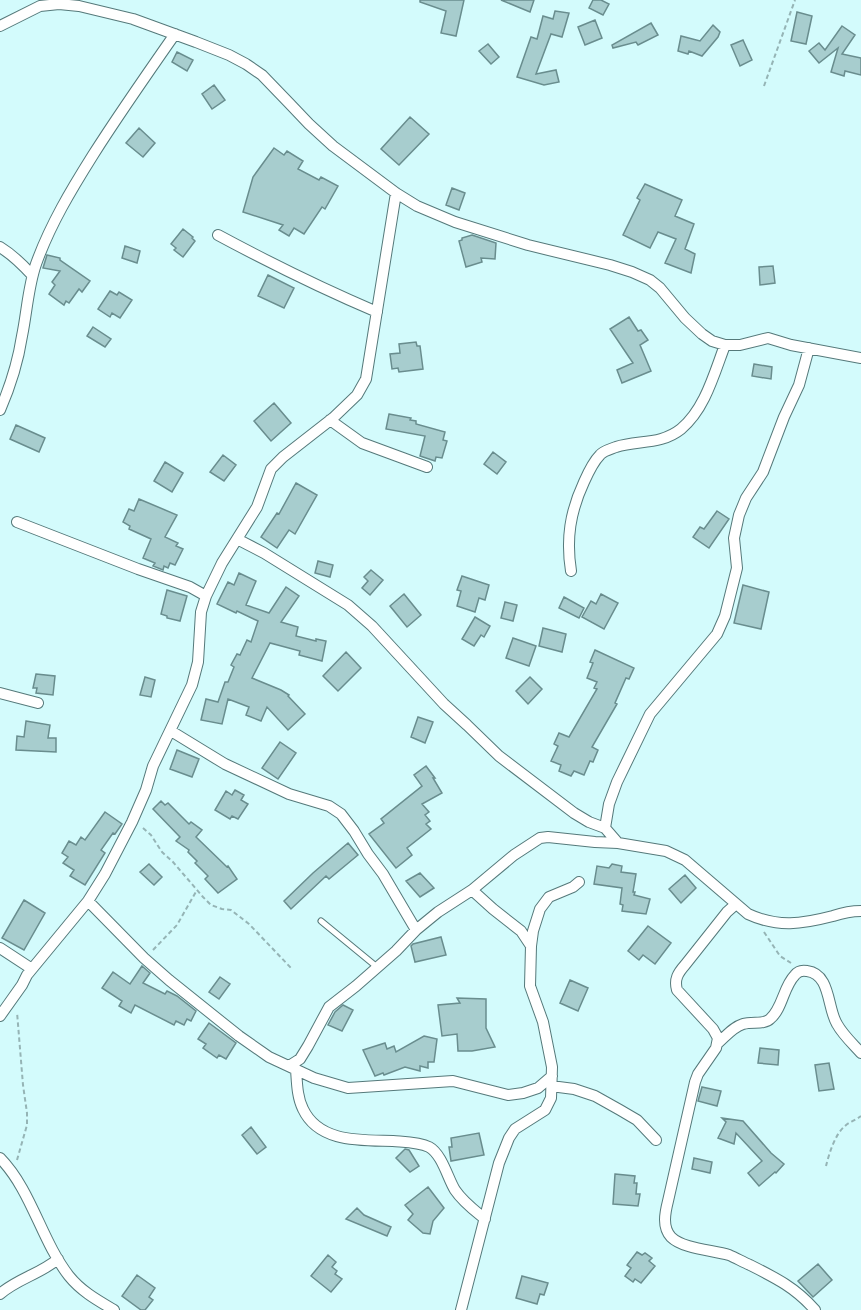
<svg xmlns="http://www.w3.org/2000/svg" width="861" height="1310" font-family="'DejaVu Sans',sans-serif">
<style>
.building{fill:#a7cdce;stroke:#698d8e;stroke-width:1.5}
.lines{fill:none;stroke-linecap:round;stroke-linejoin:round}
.service-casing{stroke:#55797a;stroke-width:7}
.minor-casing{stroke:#55797a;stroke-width:12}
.path{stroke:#95b4b5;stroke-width:2;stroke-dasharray:4.5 3;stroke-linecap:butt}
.service{stroke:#fff;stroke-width:5}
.minor{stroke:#fff;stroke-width:10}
</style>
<rect width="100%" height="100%" fill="#d3fbfc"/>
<path class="building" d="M420 0H464L456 36 441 33 446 11 420 2Z
M501 0H534L530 12Z
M593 0H601L609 4 603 15 589 8Z
M555 11 569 13 562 37 551 34 536 74 556 70 559 82 544 85 517 77 531 37 537 39 543 16 553 19Z
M797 12 812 16 806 44 791 41Z
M595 20 602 38 585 45 578 27Z
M651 23 658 35 638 45 636 42 613 48 612 45Z
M713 25 720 32 718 37 702 56 689 51 688 54 678 51 681 36 700 41Z
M842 26 855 35 842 54 861 58V75L845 71 844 76 831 72 838 48 819 63 809 51 819 43 825 50Z
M743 40 752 60 740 66 731 45Z
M488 44 499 57 491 64 479 51Z
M177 52 193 60 187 71 172 62Z
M214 85 225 100 212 109 202 94Z
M410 117 429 134 399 165 381 149Z
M139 128 155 143 143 157 126 143Z
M274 148 284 155 287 151 303 161 298 169 319 180 321 177 338 186 325 209 322 207 304 234 294 228 289 236 279 230 283 225 243 212 253 177Z
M645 184 682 200 675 216 694 224 685 249 695 254 691 273 665 263 676 239 658 232 650 248 623 235 640 200 637 198Z
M452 188 465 193 459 210 446 205Z
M183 229 193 237 192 238 195 241 183 257 174 250 176 248 171 244Z
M472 235 496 243 495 259 481 258 482 262 466 267 459 241 462 240V238Z
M125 246 140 251 137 263 122 258Z
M47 255 60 258V260L90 281 82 292 79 289 69 303 66 301 64 305 49 294 55 285 52 282 60 271 43 268Z
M773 266 775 283 760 285 759 267Z
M268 275 294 288 284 308 258 296Z
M110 291 117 295 119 292 132 300 120 318 112 313 110 317 98 309Z
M629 317 638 331 641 330 648 340 640 345 651 371 622 383 617 370 633 363 610 329Z
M93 327 111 339 105 347 87 336Z
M416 342 417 346H420L423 369 399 372 398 368 392 369 390 354 400 353 399 344Z
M754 364 772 367 771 379 752 376Z
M274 403 291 423 271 441 254 421Z
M389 414 411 418 410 420 416 421V424L445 432 443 440 447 441 442 458 436 457 435 461 420 456 425 436 386 429Z
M16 425 45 438 39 452 10 439Z
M493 452 506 462 497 474 484 464Z
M223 455 236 465 224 481 210 472Z
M165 462 183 473 172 492 154 481Z
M296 483 317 495 295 534 289 530 277 548 261 537 277 513 279 514Z
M139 499 177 515 165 537 178 543 176 546 183 549 175 565 170 563 168 568 164 566 163 570 153 566 155 563 143 558 151 539 129 529 130 526 123 522 129 509 134 511Z
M717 511 729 519 709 548 693 537 700 527 704 529Z
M318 561 333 565 330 577 315 573Z
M371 570 383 580 370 595 362 588 368 581 364 577Z
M239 573 256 581 246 605 269 613 286 587 299 596 281 622 298 627 296 636 316 641V639L326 641 322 661 299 655 300 651 270 643 252 678 281 690 289 695 288 696 305 714 288 730 267 707 261 721 246 715 249 707 228 699 222 724 201 720 206 699 218 702 225 682H228L234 667 231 665 237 654 240 655 247 640 251 642 258 621 237 611 236 613 217 604 228 582 234 585Z
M462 576 489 585 485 600 479 598 475 612 457 606 461 591 457 590Z
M743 585 769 592 761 629 734 623Z
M167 590 187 596 180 621 167 618V616L161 614Z
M404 594 421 615 407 627 390 606Z
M601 594 618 603 604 629 582 617 591 601 596 604Z
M564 597 584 608 579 618 559 608Z
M505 602 517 605 513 621 501 618Z
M475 617 490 626 484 637 481 635 474 646 462 639Z
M543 628 566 634 562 652 539 646Z
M513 638 536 646 529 666 506 658Z
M595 650 634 668 629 679 626 678 615 703 617 704 592 747 598 750 593 762 590 761 584 775 574 771 571 776 559 771 561 765 551 761 558 746 554 744 559 733 569 737 597 689 594 688 597 682 587 678 593 663 590 662Z
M346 652 361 668 338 691 323 676Z
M36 674 55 676 53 695 36 693 37 688H33Z
M145 677 155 680 151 697 140 695Z
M530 677 542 689 528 704 516 691Z
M418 717 433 722 425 743 411 737Z
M26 721 50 725 48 738H56V752L16 750 17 736 24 737Z
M280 742 296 753 278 779 262 768Z
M177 750 199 759 192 777 170 769Z
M426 766 435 778H433L442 793 422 804 429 812 425 815 430 821 426 824 431 829 407 848 412 855 396 868 369 834 384 823 381 819 422 786 414 775Z
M235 790 244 795 241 800 248 804 238 819 232 816 230 819 215 810 226 791 232 795Z
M161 801 165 805 168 803 189 824 191 822 202 830 196 837 227 867 228 866 237 879 218 893 205 879 208 876 195 863 197 861 188 852 189 850 176 841 180 837 153 809Z
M105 812 122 824 115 834 113 833 101 850 105 853 85 885 70 876 74 870 63 863 68 857 62 853 69 841 76 845 81 837 85 840Z
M348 843 358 855 329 879 326 876 291 909 284 901 313 873Z
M149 864 162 877 154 885 140 872Z
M612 864 622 866 621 872 636 874 633 892H635L634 895 650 899 646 914 622 911 623 905 620 904 622 888 594 884 597 866 609 868Z
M420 873 434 888 420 897 406 881Z
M685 875 696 888 681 903 669 889Z
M24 900 45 913 24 950 2 938Z
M648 926 671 943 655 964 643 955 639 960 628 951Z
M441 937 446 955 415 962 411 946 413 944Z
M142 966 150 973 143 983 165 994 167 991 177 996 196 1011 191 1021 187 1019 184 1025 176 1021 174 1025 135 1005 131 1013 119 1006 122 1001 102 988 113 972 130 984Z
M220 977 230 984 219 999 209 992Z
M570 980 588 988 578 1011 560 1003Z
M457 998 486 999V1028L495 1047 472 1051H458L457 1034 442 1036 438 1005 460 1003Z
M343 1005 353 1010 342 1031 328 1025 335 1012Z
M209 1023 236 1043 226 1059 219 1055 217 1058 203 1048 206 1044 198 1039Z
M424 1036 437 1039 434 1062H428V1068L420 1066V1071L405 1067 384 1075 383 1073 375 1076 363 1050 385 1043 387 1049 394 1046 396 1052Z
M760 1048 779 1050 778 1065 758 1063Z
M829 1063 834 1089 819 1091 815 1065Z
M702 1087 721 1091 717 1106 698 1101Z
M722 1118 743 1121 771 1153 784 1164 776 1173 775 1172 759 1186 748 1173 762 1161 736 1133 734 1144 718 1138 726 1122Z
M251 1127 266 1147 257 1154 242 1135Z
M479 1133 484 1155 451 1161 449 1147H452L451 1138Z
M405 1149 409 1150 419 1166 410 1172 396 1158Z
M694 1158 712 1162 710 1173 692 1169Z
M615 1174 635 1176 634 1183H637L636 1194H640L638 1206 613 1204Z
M428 1187 444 1208 433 1221 430 1234 423 1233 408 1220 413 1214 405 1205Z
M357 1208 364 1215 391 1227 387 1236 346 1219Z
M637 1252 642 1255 645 1253 652 1258 649 1261 655 1266 641 1283 635 1279 633 1282 625 1276 631 1268 627 1265Z
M328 1255 336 1262 332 1267 337 1271 335 1274 342 1279 331 1292 311 1276Z
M818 1264 832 1280 813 1297 798 1281Z
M137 1275 155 1288 149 1297 153 1300 145 1310H141L122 1296Z
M522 1276 548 1283 544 1295 540 1294 537 1304 516 1298Z"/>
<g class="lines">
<g class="service-casing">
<path id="service" d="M321 921 377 967"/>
</g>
<g class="minor-casing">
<path id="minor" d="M0 26 40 6 59 4 79 6 133 19 196 42 229 55 246 64 262 75 289 103 309 124 333 146 396 193 417 206 455 222 528 245 610 265 632 272 650 280 660 288 685 318 702 334 712 341 725 345H740L768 338 791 345 861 358
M218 235C270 263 323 289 377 312
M0 247C13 255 22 264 32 275
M0 410C10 387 18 362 22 336 27 312 28 287 36 264 50 225 71 190 93 155 119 114 147 74 175 34
M330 420 362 443 427 467
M17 522 138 569 190 587 206 596
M237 539 264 553 348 605 372 626 444 704 467 725 499 756 574 813 589 822 605 828
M571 571C566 539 570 512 584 482 588 473 593 462 600 455 603 451 611 449 616 447 638 440 661 445 681 429 705 409 714 374 725 345
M0 693 38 703
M171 731 225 764 289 794 329 806 341 814 354 831 368 854 383 874 416 930
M618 843 605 828 609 804 617 782 650 714 717 634 725 616 737 568 734 538 739 515 746 498 763 472 784 417 799 385 809 348
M472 890 493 909 521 931 531 946
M88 901 144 958 169 980 239 1036 269 1057 314 1078 348 1088 453 1081 508 1095 523 1093 538 1088 552 1076
M736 904 727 912 685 965C678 973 674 979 677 990L713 1029 718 1038 716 1048 698 1074 695 1082 668 1201C665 1213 662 1227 671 1237 683 1249 713 1250 729 1255 736 1258 743 1262 750 1265 776 1278 796 1288 815 1310
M0 948 32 969
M0 1016 22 985 27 975 88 901 105 874 132 822 146 790 153 766 192 685 198 662 201 612 206 596 222 563 257 507 271 469 283 457 333 418 357 395 366 379 396 193
M718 1043C726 1036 733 1027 743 1024 752 1021 764 1025 770 1019 783 1008 783 987 795 975 798 971 802 970 807 971 831 974 827 1008 837 1024 843 1035 853 1044 861 1053
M289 1066 300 1059 308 1046 329 1007 356 986 396 951 416 930 438 912 472 890 514 855 540 838 548 837 595 842 618 843 666 851 685 860 748 914C778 928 802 924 833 916 842 913 851 911 861 911
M296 1069C297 1083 297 1097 303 1109 319 1143 361 1140 393 1141 404 1142 419 1142 429 1147 442 1154 448 1179 455 1190 463 1202 474 1210 485 1219
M551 1086 574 1089 595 1096 620 1110 637 1120 656 1140
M0 1158C32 1191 41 1240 69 1276 81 1291 97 1300 114 1310
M0 1294C17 1279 40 1274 58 1259
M461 1310 499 1163 509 1138 515 1129 545 1110 551 1098 552 1067 543 1022 530 986 531 946 533 931 540 909 549 897 573 887 579 882"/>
</g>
<path class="path" d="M764 86 795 0
M143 828 151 835 162 852 173 862 203 897 211 905 222 909 231 910 249 924 292 969
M764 932 780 956 791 963
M153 950 177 925 197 890
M17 1160 27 1125V1113L23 1085 17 1012
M826 1166C829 1154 835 1134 845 1126 849 1122 856 1120 861 1116"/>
<use href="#service" class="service"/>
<use href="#minor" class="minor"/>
</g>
</svg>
